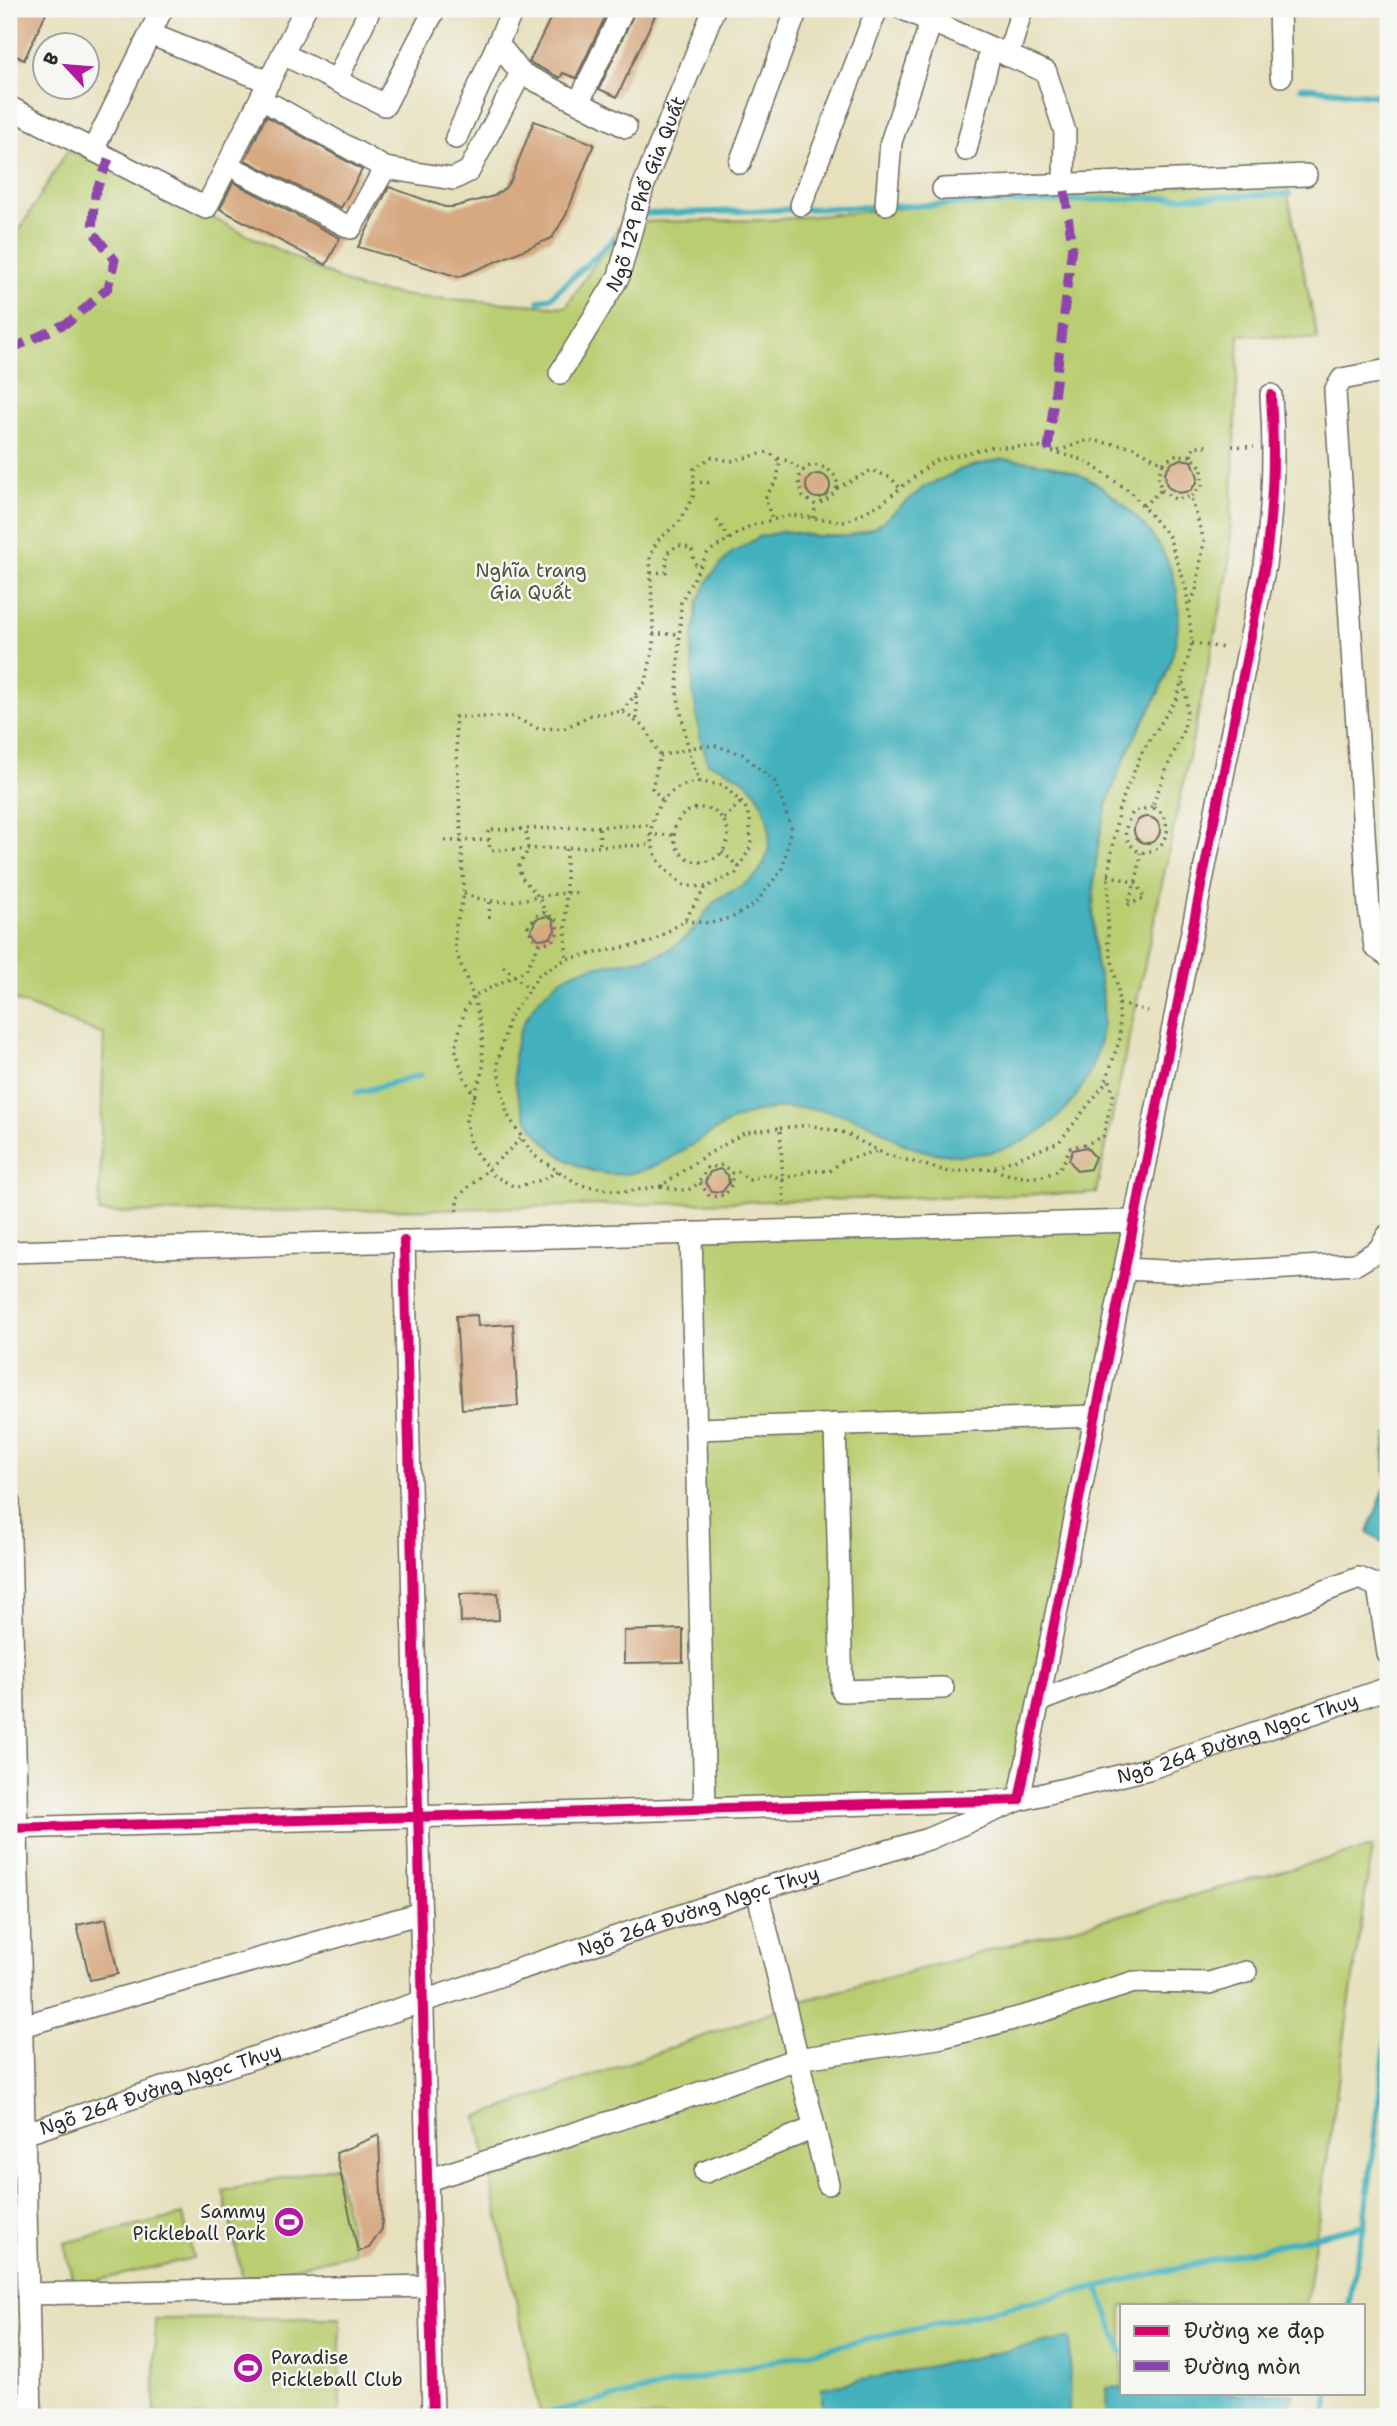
<svg xmlns="http://www.w3.org/2000/svg" width="1397" height="2426" font-family="'Shantell Sans',sans-serif">
<style>
.green{fill:#b9cd71;stroke:#727c4e;stroke-width:2}
.water{fill:#42b1bd;stroke:#366e74;stroke-width:2}
.lines{fill:none;stroke-linecap:round;stroke-linejoin:round}
.stream{stroke:#42b1bd;stroke-width:6}
.building{fill:#d6a981}
.minor-casing{stroke:#6c6a5e;stroke-width:24}
.path{stroke:#6c6a5e;stroke-width:3.5;stroke-dasharray:2 5;stroke-linecap:butt}
.minor{stroke:#fff;stroke-width:21}
.quiet{stroke:#8e44ad;stroke-width:9;stroke-dasharray:18 9;stroke-linecap:butt}
.cycleway-casing{stroke:#f6f6f2;stroke-width:15}
.cycleway{stroke:#d6006c;stroke-width:10}
.labels{text-anchor:middle;dominant-baseline:central;stroke-width:5;stroke-linejoin:round;paint-order:stroke}
.street-label{font-size:19px;fill:#2b2b2b;stroke:#f6f6f2}
.park-label{font-size:19px;fill:#4e543c;stroke:#f6f6f2}
.poi-label{font-size:19px;fill:#2b2b2b;stroke:#f6f6f2;text-anchor:end}
</style>
<rect width="100%" height="100%" fill="#f6f6f2"/>
<filter id="ink" filterUnits="userSpaceOnUse"><feTurbulence type="fractalNoise" baseFrequency=".0143" numOctaves="2"/><feDisplacementMap in="SourceGraphic" scale="14" xChannelSelector="R" yChannelSelector="G"/><feConvolveMatrix kernelMatrix="1 2 1 2 8 2 1 2 1" color-interpolation-filters="sRGB"/></filter>
<filter id="wash" filterUnits="userSpaceOnUse"><feTurbulence type="fractalNoise" baseFrequency=".00686" numOctaves="4" result="noise"/><feDisplacementMap in="SourceGraphic" scale="28" xChannelSelector="R" yChannelSelector="G"/><feGaussianBlur stdDeviation="1.57" result="paint"/><feColorMatrix in="noise" values="0 0 0 0 0 0 0 0 0 0 0 0 0 0 0 0 0 1.4 0 .05"/><feComposite in="paint" operator="in"/></filter>
<g filter="url(#wash)">
<rect width="100%" height="100%" fill="#e6e0bd"/>
<path class="green" d="M68 149 360 289 418 297 566 307 622 222 768 220 1284 176 1318 340 1239 334 1229 569 1096 1193 446 1209 99 1213 104 1035 9 998V248Z
M1134 1221 1019 1800 705 1809 691 1233Z
M1372 1847 1306 2305H1122V2393H1294L1290 2417H541L477 2117 802 2001Z
M336 2166 355 2253 243 2279 223 2191Z
M183 2215 193 2258 74 2286 64 2243Z
M340 2318V2417H155V2319Z"/>
<path class="water" d="M1002 459C1064 463 1094 473 1138 519 1190 573 1187 632 1157 696 1149 713 1138 729 1130 747 1115 778 1103 813 1098 847 1093 881 1092 919 1095 953 1096 969 1102 985 1103 1000 1106 1048 1085 1098 1046 1127 1006 1158 946 1164 900 1142 892 1138 884 1131 876 1127 845 1112 806 1105 773 1109 700 1116 660 1201 579 1166 550 1153 526 1126 518 1095 506 1050 520 1014 555 984 585 958 629 968 664 952 674 947 687 937 694 929 702 920 708 906 718 899 734 888 754 884 763 865 769 855 770 839 769 828 763 788 744 775 708 763L700 737 693 691 692 647 698 602 710 577 730 554 759 537 785 531 815 536H848L876 527 924 487 964 468Z
M1388 1433V1548L1368 1532 1387 1482 1384 1455Z
M1070 2338 1069 2417H822V2388Z
M1122 2387V2393H1291L1285 2417H1107L1106 2388Z"/>
<g class="lines">
<path class="stream" d="M1301 87 1388 97
M643 214 1289 194
M539 301 551 297 614 239
M357 1093 421 1075
M1098 2287 1122 2352
M1348 2305 1364 2225 1388 2027
M531 2417 1364 2225
M1325 2417 1330 2393"/>
</g>
<g id="blocks">
<path class="building" d="M9 9H48L24 60 9 52Z
M555 9H609L576 78 563 73 560 78 529 62Z
M636 9H658L617 97 599 89Z
M266 116 362 170 341 208 245 160Z
M534 121 594 144 566 215 552 238 459 277 358 247 389 187 445 207H453L494 196 505 188 511 180Z
M233 182 340 238 326 265 220 209Z
M1181 459 1192 461 1198 477 1197 482 1190 491 1179 493 1169 488 1166 483 1165 472 1171 463Z
M806 486a12 12 0 1 1 24 0a12 12 0 1 1-24 0Z
M1134 830a13 13 0 1 1 26 0a13 13 0 1 1-26 0Z
M547 916 553 919 555 930 550 938 538 939 531 930 536 919Z
M1086 1147 1095 1157 1090 1169 1077 1171 1069 1160 1073 1150Z
M720 1169 728 1175 729 1183 722 1192 712 1191 705 1182 710 1172Z
M477 1315 478 1326 513 1324 518 1406 462 1409 456 1316Z
M498 1593 499 1620 461 1622 460 1594Z
M683 1629V1662L624 1663V1631Z
M106 1919 118 1974 90 1980 77 1925Z
M379 2135 382 2229 369 2248 358 2252 336 2153Z"/>
</g>
</g>
<g filter="url(#ink)">
<use href="#blocks" fill-opacity="0" stroke="#6c6a5e" stroke-width="2"/>
<g class="lines">
<g class="minor-casing">
<g id="minor">
<path d="M903 9 1046 72 1065 132 1064 183"/>
<path d="M1279 9 1281 76"/>
<path d="M150 34 269 82"/>
<path d="M499 45 521 73 626 127"/>
<path d="M283 54 385 105 435 9"/>
<path d="M1008 56 1022 9"/>
<path d="M337 80 370 9"/>
<path d="M579 102 623 9"/>
<path d="M274 106 385 168"/>
<path d="M9 107 206 208 305 9"/>
<path d="M456 138 513 9"/>
<path d="M93 150 162 9"/>
<path d="M966 150 991 49"/>
<path d="M740 163 797 9"/>
<path d="M241 172 351 228 385 168 453 179 469 171 521 73"/>
<path d="M943 189 1306 175"/>
<path d="M886 204 891 142 931 22"/>
<path d="M801 205 877 9"/>
<path d="M1388 370 1342 379 1335 391 1369 908 1375 947 1388 956"/>
<path id="s1" d="M560 373 619 276 643 187 714 9"/>
<path d="M691 1233 705 1809"/>
<path d="M404 1241 433 2417"/>
<path d="M9 1252 1134 1221"/>
<path d="M1125 1269 1201 1273 1356 1264 1379 1250 1388 1235"/>
<path d="M835 1424 842 1691 943 1688"/>
<path d="M696 1429 1096 1416"/>
<path d="M9 1500 31 2417"/>
<path d="M1039 1701 1359 1578 1378 1586 1388 1654"/>
<path d="M9 1828 1019 1800 1265 565C1273 504 1275 456 1271 395"/>
<path d="M757 1890 828 2184"/>
<path d="M11 2029 421 1913"/>
<path id="s2" d="M9 2139 757 1890 928 1839 1019 1800 1148 1769 1388 1688"/>
<path d="M705 2172 814 2128"/>
<path d="M428 2180 682 2099 797 2059 938 2038 1033 2014 1134 1982 1209 1983 1246 1972"/>
<path d="M28 2294 430 2286"/>
</g>
</g>
<path class="path" d="M1232 446 1254 447
M1058 451 1088 440 1133 447 1163 463 1158 476 1161 490 1175 499 1191 497 1204 541 1196 591 1188 607
M1191 456 1194 446H1207
M778 458 788 461 804 471
M1163 463 1175 455 1191 456 1202 468V485L1191 497
M693 482 714 483
M837 488 872 470 891 478 900 488
M1143 506 1161 490
M813 518 816 505 803 497C802 493 799 485 799 480 804 445 870 482 816 505
M717 520 729 539
M651 573 666 572 667 553 678 545 692 549 694 563 700 567
M653 634H679
M1192 643 1224 648
M636 696 637 722
M622 711 646 681 654 644 650 557 657 541 679 522 693 497 694 469 711 457 731 461 769 452 780 462 777 479 765 498 772 520
M660 756 700 746H716L742 754 775 782 791 827 783 868 754 905 733 917 711 923 685 921
M699 782C652 785 634 846 671 874 675 877 680 883 684 885 690 887 700 886 706 887
M1152 807 1133 812C1122 831 1122 839 1140 853 1160 850 1161 848 1168 829L1162 813 1152 807C1156 797 1160 786 1164 775 1179 738 1194 722 1183 680
M674 835a27 27 0 1 1 54 0a27 27 0 1 1-54 0Z
M724 819 741 802
M599 828 600 847
M649 835H674
M489 840 488 830 652 825
M445 841 489 840 490 850 653 845
M566 849V959
M722 852 739 867
M1108 875 1136 883 1145 898 1127 905C1134 887 1140 872 1140 853
M464 894C512 912 535 891 581 893
M489 918 490 901
M539 944 552 941 558 932 556 920 545 912
M503 966 529 989
M1119 1004 1151 1012
M475 1097 464 1077 455 1048 465 1009 474 996 526 970 539 944 532 937 528 927 536 916 545 912 539 897 521 877 519 866 528 850 526 830
M780 1128 810 1125 845 1133 884 1154 950 1172 993 1168 1059 1142 1105 1084 1120 1038 1118 989 1108 943V875L1119 808 1142 752 1177 698 1192 643 1186 587 1169 537 1131 492 1084 460 1037 447H991L934 461 882 503 845 522 791 515 750 526 708 552 681 602 677 693 690 757 700 782 723 785 745 806 750 820 751 846 736 873 706 887 684 921 651 942 566 959 539 975 509 1018 497 1065 507 1114 533 1155 580 1185 624 1192 661 1186 703 1157 746 1132 780 1128 784 1202
M994 1169C1011 1178 1044 1182 1060 1168 1064 1163 1067 1154 1070 1148L1091 1142 1103 1136 1113 1095 1109 1077
M558 1171 542 1180 515 1187 493 1175 470 1145 466 1120 483 1070 482 1030 474 998 455 950V929L464 894 455 717H513L539 729 565 728 591 715 622 711 646 729 660 756 652 788 663 801
M700 1183 710 1197 725 1195 732 1184V1173
M661 1186C687 1193 695 1193 707 1168L723 1165 732 1173 739 1172 749 1180 767 1174 783 1179 810 1171H830L842 1161 877 1151
M457 1211V1198L522 1138"/>
<use href="#minor" class="minor"/>
<path class="quiet" d="M9 350 69 322 108 288 115 260 92 231 95 194 109 159
M1048 450 1072 246 1064 183"/>
<g class="cycleway-casing">
<path id="cycleway" d="M404 1241 433 2417
M9 1828 1019 1800 1265 565C1273 504 1275 456 1271 395"/>
</g>
<use href="#cycleway" class="cycleway"/>
</g>
</g>
<defs>
<g id="stadium-disc" transform="scale(1.575)"><circle r="9.5" fill="#b5179e" stroke="#f6f6f2"/><path d="M0-5a6.5 5 0 1 0 0 10a6.5 5 0 1 0 0-10ZM-3.5-1.8h7v3.6h-7Z" fill="#fff"/></g>
</defs>
<g fill-rule="evenodd">
<use href="#stadium-disc" x="289" y="2222"/>
<use href="#stadium-disc" x="248" y="2368"/>
</g>
<g class="labels">
<g class="street-label">
<text stroke="none"><textPath href="#s1" startOffset="200">Ngõ 129 Phố Gia Quất</textPath></text>
<text stroke="none"><textPath href="#s2" startOffset="1293">Ngõ 264 Đường Ngọc Thụy</textPath></text>
<text stroke="none"><textPath href="#s2" startOffset="726">Ngõ 264 Đường Ngọc Thụy</textPath></text>
<text stroke="none"><textPath href="#s2" startOffset="159">Ngõ 264 Đường Ngọc Thụy</textPath></text>
</g>
<g class="park-label">
<text x="531" y="570">Nghĩa trang<tspan x="531" dy="22">Gia Quất</tspan></text>
</g>
<g class="poi-label">
<text x="266" y="2211">Sammy<tspan x="266" dy="22">Pickleball Park</tspan></text>
<text x="271" y="2357" text-anchor="start">Paradise<tspan x="271" dy="22">Pickleball Club</tspan></text>
</g>
</g>
<rect width="1397" height="2426" fill="none" stroke="#f6f6f2" stroke-width="35"/>
<rect x="1120" y="2304" width="245" height="91" fill="#f6f6f2" stroke="#a5a5a2" stroke-width="2"/>
<rect x="1134" y="2326" width="35" height="10" fill="#d6006c" stroke="#a5a5a2" stroke-width="2"/>
<text x="1184" y="2338" font-size="21" fill="#2b2b2b">Đường xe đạp</text>
<rect x="1134" y="2361" width="35" height="10" fill="#8e44ad" stroke="#a5a5a2" stroke-width="2"/>
<text x="1184" y="2374" font-size="21" fill="#2b2b2b">Đường mòn</text>
<g transform="translate(66 66) rotate(296)"><circle r="33" fill="#f6f6f2" stroke="#a5a5a2" stroke-width="2"/>
<path d="M0-5L12 26L0 18L-12 26Z" fill="#b5179e"/>
<text y="-10" font-size="19" font-weight="bold" text-anchor="middle" fill="#2b2b2b">B</text>
</g>
</svg>
